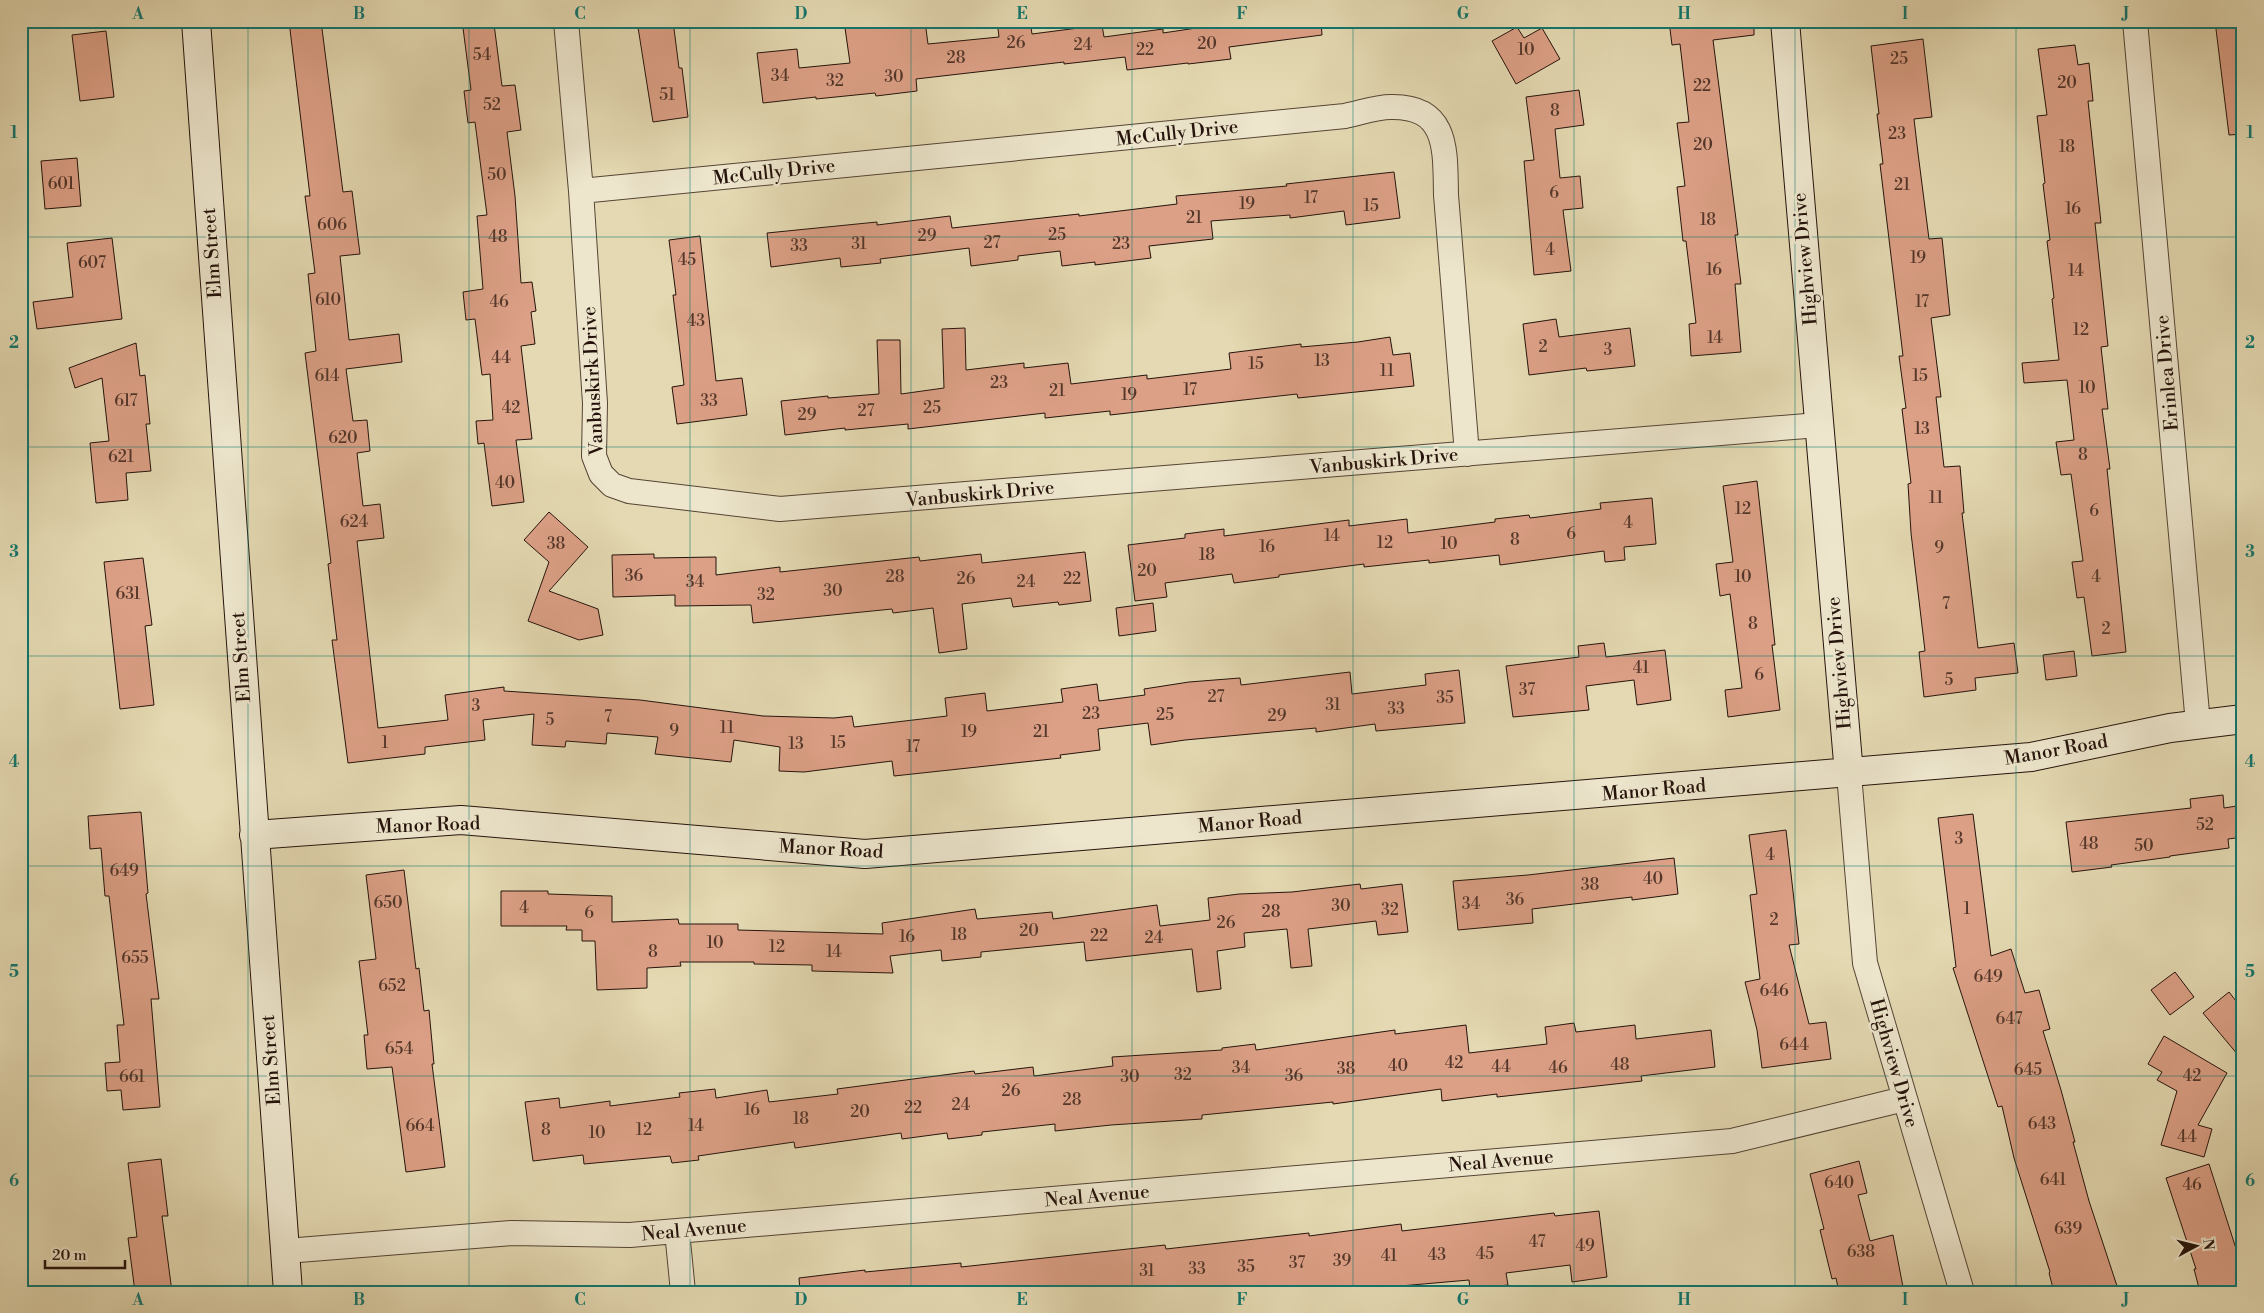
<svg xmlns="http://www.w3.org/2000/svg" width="2264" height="1313" font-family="'Libre Bodoni',serif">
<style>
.building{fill:#dca086;stroke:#25130b}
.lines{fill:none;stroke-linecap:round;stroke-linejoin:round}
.street-casing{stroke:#554435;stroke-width:26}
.secondary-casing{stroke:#25130b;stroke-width:30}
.street{stroke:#ede6cd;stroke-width:24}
.secondary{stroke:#ede6cd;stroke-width:28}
.grid{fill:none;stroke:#0f766e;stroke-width:1;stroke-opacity:0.55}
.labels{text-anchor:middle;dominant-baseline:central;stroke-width:5;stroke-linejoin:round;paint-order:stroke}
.number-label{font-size:16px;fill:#53362a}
.street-label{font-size:19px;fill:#25130b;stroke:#ede6cd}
.neatline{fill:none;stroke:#0f766e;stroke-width:2}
.grid-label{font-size:16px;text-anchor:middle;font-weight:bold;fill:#0f766e}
</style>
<rect width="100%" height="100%" fill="#e4d9b2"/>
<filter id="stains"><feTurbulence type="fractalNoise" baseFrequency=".004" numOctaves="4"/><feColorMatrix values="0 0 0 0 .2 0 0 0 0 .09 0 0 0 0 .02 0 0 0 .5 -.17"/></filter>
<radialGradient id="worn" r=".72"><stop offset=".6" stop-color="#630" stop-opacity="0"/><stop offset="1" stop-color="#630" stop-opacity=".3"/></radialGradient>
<path class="building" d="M289 21H321L343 192 352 191 360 254 340 256 349 340 399 334 402 362 346 369 353 421 367 420 370 451 357 453 363 506 380 504 384 538 357 541 378 728 448 720 445 695 504 687V691L640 700 763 716 834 718 852 716 854 727 947 716 945 698 985 693 987 711 1063 702 1061 689 1097 684 1099 701 1145 695 1144 689 1189 682 1240 678 1241 685 1350 672 1352 694 1426 685 1425 674 1459 670 1465 723 1376 731 1375 724 1316 732V728L1185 740 1151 745 1148 723 1098 729 1100 750 1060 755 1061 758 894 776 892 761 804 772 779 771 780 747 734 740 731 762 655 754 658 737 607 733 606 744 566 741 565 747 532 745 534 714 483 720 485 740 425 747V754L348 763 332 640H337L328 564 331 563 305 353 316 351 308 274 315 273 305 196H310Z
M637 21H673L679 68H682L688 117 653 122Z
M844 21H925L928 44 999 37 997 21H1030L1032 34 1102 25 1104 37 1163 29V33L1243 21H1321L1322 35 1229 47 1231 59 1188 64V63L1127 70 1125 57 1064 64V62L916 79 917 91 876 96 875 93 816 99V97L763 103 757 53 797 49 799 68 850 63Z
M1669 21H1754V35L1713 40 1738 235H1735L1741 284H1735L1741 352 1691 356 1689 324 1696 323 1686 241H1683L1677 187 1685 186 1677 123 1689 122 1680 44 1672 45Z
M2215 21H2243V134L2229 135Z
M494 24 502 86 515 85 521 130 507 132 515 196 521 283 532 282 536 311 531 312 535 344 521 346 532 439 516 440 524 502 492 506 484 443 478 444 476 421 493 420 490 374 482 375 475 319 466 320 463 292 483 289 477 216 487 215 475 122 468 123 464 91 471 90 463 28Z
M1517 27 1524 38 1542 28 1560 59 1516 84 1492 41Z
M106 31 114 97 80 101 72 35Z
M1923 39 1932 117 1914 119 1918 153 1929 239 1942 238 1950 315 1931 318 1941 397H1936L1944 467 1960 466 1964 513H1962L1978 648 2014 643 2018 673 1975 678 1976 690 1924 697 1919 652 1925 651 1911 533 1908 484 1911 483 1902 409 1906 408 1899 356H1903L1880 164H1883L1877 114H1879L1871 46Z
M2075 45 2078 65 2089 63 2093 101H2088L2101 223H2095L2108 346 2101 347 2108 409H2102L2110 469H2107L2126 652 2092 656 2084 597 2077 598 2072 562 2083 561 2071 474 2061 475 2056 442 2074 440 2067 380 2024 383 2022 363 2059 360 2052 299 2054 298 2047 241 2050 240 2043 184 2045 183 2037 116 2047 115 2038 49Z
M1579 90 1584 125 1555 129 1560 178 1580 176 1583 208 1563 210 1571 271 1534 275 1524 161 1534 160 1526 97Z
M77 158 81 206 45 209 41 161Z
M1394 172 1400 218 1346 225 1344 211 1290 218V215L1211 221 1213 239 1149 246 1151 258 1095 265V262L1062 266 1060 251 1018 256V260L971 266 969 248 880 259 881 263 841 267 840 258 771 267 767 233 877 222V225L950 216 952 228 1079 214V216L1177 204 1176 196 1287 186 1286 184Z
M700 236 716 381 742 378 747 415 677 424 672 387 684 385 673 295H676L669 240Z
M112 238 122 319 37 329 33 302 73 297 67 243Z
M1556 319 1559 337 1630 328 1635 366 1587 371 1586 368 1529 375 1523 324Z
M965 328 966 370 1024 363V368L1068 363 1071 384 1147 375V379L1231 369 1229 353 1301 344V347L1358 342 1390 337 1393 355 1410 353 1414 386 1298 398 1297 394 1110 415V411L1045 418V413L908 429V424L845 430V428L785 435 781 401 828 396V398L879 394 877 340H900L901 394 944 388 942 329Z
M136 343 140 376 145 375 150 424H146L151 471 126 473 128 500 96 503 90 443 109 441 102 378 75 388 69 368Z
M1757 481 1775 645H1772L1780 710 1728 717 1725 690 1742 688 1730 594 1720 596 1716 564 1733 562 1723 486Z
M1652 498 1656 544 1624 547 1625 560 1605 562 1604 551 1500 565 1499 555 1429 563V560L1364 567V564L1279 575V577L1234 583 1232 574 1165 583 1167 597 1135 601 1128 545 1185 538V534L1224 529V536L1349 520V526L1407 519 1408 533 1495 522V519L1529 515 1530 518 1601 509 1600 503Z
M549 512 588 547 549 591 598 609 603 635 579 640 528 621 549 562 524 540Z
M1085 552 1091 601 1059 605 1058 602 1013 607 1011 598 962 604 967 649 939 653 933 608 893 613 892 609 753 623 751 605 675 606V595L613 597 612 555 654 554V558L716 557V575L780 567V572L919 557 920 561 981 554 982 563Z
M143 558 152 625 145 626 154 705 120 709 104 562Z
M1153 603 1156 631 1119 636 1116 608Z
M1604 643 1606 657 1665 650 1671 700 1637 705 1634 680 1586 686 1589 710 1513 717 1506 666 1579 657 1578 646Z
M2074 651 2077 676 2046 680 2043 655Z
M2223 795 2224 808 2243 805V837L2228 839 2229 848 2170 856V857L2111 865 2112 867 2072 872 2066 822 2191 808 2190 799Z
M141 812 148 893 146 894 159 999H151L160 1107 123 1110 121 1090 107 1091 105 1063 120 1062 117 1025H124L109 896H105L101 848 90 849 88 816Z
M1973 814 1991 956 2011 949 2025 993 2039 990 2050 1029 2043 1031 2061 1090 2075 1142H2073L2089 1201 2119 1292H2054L2049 1273 2050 1272 2014 1158 2002 1106 1998 1107 1953 968 1956 967 1938 818Z
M1786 830 1799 944 1789 945 1809 1024 1826 1022 1831 1059 1762 1068 1757 1030 1745 982 1760 979 1750 895 1757 894 1749 835Z
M1674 858 1678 894 1632 900V897L1532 909 1533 923 1458 930 1453 881 1528 875Z
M404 870 416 969 419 968 424 1011 429 1010 434 1064H432L445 1167 406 1172 392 1067 367 1069 364 1035H368L359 961 376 959 366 875Z
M1360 884 1361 889 1402 884 1408 932 1378 935 1376 921 1308 929 1312 966 1291 968 1287 929 1244 933 1245 947 1217 951 1221 989 1197 992 1192 949 1086 961 1084 942 981 952V957L942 961 941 950 890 956 893 973 812 971V965L754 964V962H680L681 966 647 968V988L597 990 595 941H582V930H566L567 926H501V891H548V894L612 896V922L678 919 679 924H738V930L883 934 882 923 975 909 977 919 1052 912 1053 919 1157 905 1160 926 1210 920 1208 898 1239 894 1292 892Z
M2175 972 2194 997 2170 1015 2151 990Z
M2229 992 2243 1010V1061L2203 1013Z
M1574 1023 1576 1032 1635 1025 1636 1039 1711 1030 1715 1067 1641 1076 1642 1081 1497 1097V1094L1442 1101 1441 1089 1333 1104V1102L1202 1115V1119L1111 1125 1055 1131V1124L982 1132V1135L948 1139 947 1133 902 1139 901 1133 795 1148 794 1142 698 1156 699 1160 672 1163 670 1156 584 1164 583 1155 533 1161 525 1102 559 1098 560 1108 610 1101V1106L680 1097 679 1093 715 1089 716 1098 767 1090 769 1102 838 1094 837 1089 974 1071 975 1074 1033 1067 1034 1076 1113 1066 1112 1057 1222 1050V1048L1255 1044 1256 1050 1395 1030V1034L1466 1025 1469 1053 1547 1044 1545 1027Z
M2164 1036 2227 1073 2198 1125 2212 1129 2204 1157 2161 1145 2177 1091 2157 1080 2162 1072 2148 1064Z
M161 1159 168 1216H162L172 1292H135L128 1238 137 1237 128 1163Z
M1859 1161 1867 1193 1858 1195 1870 1241 1893 1235 1904 1292H1839L1836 1278 1832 1279 1820 1230 1824 1229 1810 1174Z
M2209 1164 2239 1258 2243 1257V1292H2200L2194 1269H2196L2166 1178Z
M1599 1211 1607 1277 1572 1282 1570 1265 1506 1273 1508 1285 1470 1289 1469 1280 1332 1292H1329L1328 1287 1290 1292H800L799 1278 865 1270V1272L961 1263V1267L1165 1245 1166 1249 1309 1233V1236L1401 1224 1402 1231 1554 1213 1555 1216Z"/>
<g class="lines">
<g class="street-casing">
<path id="street" d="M566 21 581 191 595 403 594 456 601 474 612 485 629 491 780 509 1819 425
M2135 21 2198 724
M581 191 1345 116C1360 113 1376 107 1391 107 1449 106 1445 151 1446 195L1467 454
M1849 774 1865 963 1962 1292
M677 1231 683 1292
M286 1251 512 1233 630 1235 1732 1141 1904 1099"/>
</g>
<g class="secondary-casing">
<path id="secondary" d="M196 21 288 1292
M1785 21 1849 774
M254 835 461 820 865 854 2031 757 2170 728 2243 719"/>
</g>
<use href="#street" class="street"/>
<use href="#secondary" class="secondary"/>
</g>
<path class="grid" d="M248 21V1292M469 21V1292M690 21V1292M911 21V1292M1132 21V1292M1353 21V1292M1574 21V1292M1795 21V1292M2016 21V1292M21 237H2243M21 447H2243M21 656H2243M21 866H2243M21 1076H2243"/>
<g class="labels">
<g class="number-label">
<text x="1016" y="43">26</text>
<text x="1207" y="44">20</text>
<text x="1083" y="45">24</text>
<text x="1145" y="50">22</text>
<text x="1526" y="50">10</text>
<text x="482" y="55">54</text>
<text x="956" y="58">28</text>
<text x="1899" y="59">25</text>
<text x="780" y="76">34</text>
<text x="894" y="77">30</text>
<text x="835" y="81">32</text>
<text x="2067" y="83">20</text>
<text x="1702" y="86">22</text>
<text x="667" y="95">51</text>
<text x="492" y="105">52</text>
<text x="1555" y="111">8</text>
<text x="1897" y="134">23</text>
<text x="1703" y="145">20</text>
<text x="2067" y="147">18</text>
<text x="497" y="175">50</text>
<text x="61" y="184">601</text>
<text x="1902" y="185">21</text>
<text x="1554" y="193">6</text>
<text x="1311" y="198">17</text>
<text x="1247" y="204">19</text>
<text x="1371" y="206">15</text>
<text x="2073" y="209">16</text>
<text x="1194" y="218">21</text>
<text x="1708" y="220">18</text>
<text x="332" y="225">606</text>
<text x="1057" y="235">25</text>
<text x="927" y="236">29</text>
<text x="498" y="237">48</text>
<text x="992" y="243">27</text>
<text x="859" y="244">31</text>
<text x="1121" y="244">23</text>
<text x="799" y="246">33</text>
<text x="1550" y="250">4</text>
<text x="1918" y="258">19</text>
<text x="687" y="260">45</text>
<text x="92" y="263">607</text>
<text x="1714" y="270">16</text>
<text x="2076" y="271">14</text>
<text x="328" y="300">610</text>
<text x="499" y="302">46</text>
<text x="1922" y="302">17</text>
<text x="696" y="321">43</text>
<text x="2081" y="330">12</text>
<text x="1715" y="338">14</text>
<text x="1543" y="347">2</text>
<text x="1608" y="350">3</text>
<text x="501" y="358">44</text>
<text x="1322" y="361">13</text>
<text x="1256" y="364">15</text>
<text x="1387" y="371">11</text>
<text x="327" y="376">614</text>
<text x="1920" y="376">15</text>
<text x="999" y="383">23</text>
<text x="2087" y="388">10</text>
<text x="1190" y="390">17</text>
<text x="1057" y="391">21</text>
<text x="1129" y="395">19</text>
<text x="126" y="401">617</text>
<text x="709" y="401">33</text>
<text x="511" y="408">42</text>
<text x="932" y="408">25</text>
<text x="866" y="411">27</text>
<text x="807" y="415">29</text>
<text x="1922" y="429">13</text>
<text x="343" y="438">620</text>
<text x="2083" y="455">8</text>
<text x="121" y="457">621</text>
<text x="505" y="483">40</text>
<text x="1936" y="498">11</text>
<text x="1743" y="509">12</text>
<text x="2094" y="511">6</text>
<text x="354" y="522">624</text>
<text x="1628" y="523">4</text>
<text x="1571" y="534">6</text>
<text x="1332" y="536">14</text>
<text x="1515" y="540">8</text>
<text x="1385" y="543">12</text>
<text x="556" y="544">38</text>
<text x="1449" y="544">10</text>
<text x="1267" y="547">16</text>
<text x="1939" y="548">9</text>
<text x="1207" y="555">18</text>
<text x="1147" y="571">20</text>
<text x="634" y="576">36</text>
<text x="895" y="577">28</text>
<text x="1743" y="577">10</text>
<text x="2096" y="577">4</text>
<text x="966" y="579">26</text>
<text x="1072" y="579">22</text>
<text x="695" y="582">34</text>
<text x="1026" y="582">24</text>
<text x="833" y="591">30</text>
<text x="128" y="594">631</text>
<text x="766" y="595">32</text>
<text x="1946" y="604">7</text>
<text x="1753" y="624">8</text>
<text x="2106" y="629">2</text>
<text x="1641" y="668">41</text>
<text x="1759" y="675">6</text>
<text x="1949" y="680">5</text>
<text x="1527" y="690">37</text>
<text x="1216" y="697">27</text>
<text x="1445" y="698">35</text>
<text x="1333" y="705">31</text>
<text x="476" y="706">3</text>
<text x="1396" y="709">33</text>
<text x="1091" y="714">23</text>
<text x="1165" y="715">25</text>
<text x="1277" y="716">29</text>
<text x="608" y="717">7</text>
<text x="550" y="720">5</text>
<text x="727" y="728">11</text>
<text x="674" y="731">9</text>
<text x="969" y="732">19</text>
<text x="1041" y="732">21</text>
<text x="385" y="743">1</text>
<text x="838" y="743">15</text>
<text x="796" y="744">13</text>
<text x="913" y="747">17</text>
<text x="2205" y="825">52</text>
<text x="1959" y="839">3</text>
<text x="2089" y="844">48</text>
<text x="2144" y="846">50</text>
<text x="1770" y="855">4</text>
<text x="124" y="871">649</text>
<text x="1653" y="879">40</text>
<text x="1590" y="885">38</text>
<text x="1515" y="900">36</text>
<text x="388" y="903">650</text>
<text x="1471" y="904">34</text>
<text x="1341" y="906">30</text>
<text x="524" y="908">4</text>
<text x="1967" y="909">1</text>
<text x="1390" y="910">32</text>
<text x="1271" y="912">28</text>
<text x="589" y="913">6</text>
<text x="1774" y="920">2</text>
<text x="1226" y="923">26</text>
<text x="1029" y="931">20</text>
<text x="959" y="935">18</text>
<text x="1099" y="936">22</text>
<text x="907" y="937">16</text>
<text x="1154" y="938">24</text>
<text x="715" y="943">10</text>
<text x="777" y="947">12</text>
<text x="653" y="952">8</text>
<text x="834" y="952">14</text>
<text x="135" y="958">655</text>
<text x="1988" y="977">649</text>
<text x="392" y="986">652</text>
<text x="1774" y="991">646</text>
<text x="2009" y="1019">647</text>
<text x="1794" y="1045">644</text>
<text x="399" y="1049">654</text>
<text x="1454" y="1063">42</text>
<text x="1620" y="1065">48</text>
<text x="1398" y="1066">40</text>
<text x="1501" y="1067">44</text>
<text x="1241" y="1068">34</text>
<text x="1558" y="1068">46</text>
<text x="1346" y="1069">38</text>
<text x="2028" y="1070">645</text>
<text x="1183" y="1075">32</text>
<text x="1294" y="1076">36</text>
<text x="2192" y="1076">42</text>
<text x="132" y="1077">661</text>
<text x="1130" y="1077">30</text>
<text x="1011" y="1091">26</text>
<text x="1072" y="1100">28</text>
<text x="961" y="1105">24</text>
<text x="913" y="1108">22</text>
<text x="752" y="1110">16</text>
<text x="860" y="1112">20</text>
<text x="801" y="1119">18</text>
<text x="2042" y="1124">643</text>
<text x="420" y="1126">664</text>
<text x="696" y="1126">14</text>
<text x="546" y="1130">8</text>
<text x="644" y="1130">12</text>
<text x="597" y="1133">10</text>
<text x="2187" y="1137">44</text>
<text x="2053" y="1180">641</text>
<text x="1839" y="1183">640</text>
<text x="2192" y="1185">46</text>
<text x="2068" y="1229">639</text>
<text x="1537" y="1242">47</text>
<text x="1585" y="1246">49</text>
<text x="1861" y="1252">638</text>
<text x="1485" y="1254">45</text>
<text x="1437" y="1255">43</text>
<text x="1389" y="1256">41</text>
<text x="1342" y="1261">39</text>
<text x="1297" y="1263">37</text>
<text x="1246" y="1267">35</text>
<text x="1197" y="1269">33</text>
<text x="1147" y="1271">31</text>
</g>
<g class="street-label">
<text transform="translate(1177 133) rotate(-6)">McCully Drive</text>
<text transform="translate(774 172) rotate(-6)">McCully Drive</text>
<text transform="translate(212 253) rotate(-94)">Elm Street</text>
<text transform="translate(1805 259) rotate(-95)">Highview Drive</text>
<text transform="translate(2167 373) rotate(-95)">Erinlea Drive</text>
<text transform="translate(593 381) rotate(-93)">Vanbuskirk Drive</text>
<text transform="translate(1384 461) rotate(-5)">Vanbuskirk Drive</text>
<text transform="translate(980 494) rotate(-5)">Vanbuskirk Drive</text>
<text transform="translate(241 657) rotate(-94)">Elm Street</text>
<text transform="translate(1839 663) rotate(-95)">Highview Drive</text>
<text transform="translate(2056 750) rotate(-10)">Manor Road</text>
<text transform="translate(1654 790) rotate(-5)">Manor Road</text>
<text transform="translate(1250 822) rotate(-5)">Manor Road</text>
<text transform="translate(428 825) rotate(-2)">Manor Road</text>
<text transform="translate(831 849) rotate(3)">Manor Road</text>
<text transform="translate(271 1060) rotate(-94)">Elm Street</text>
<text transform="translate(1894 1063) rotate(74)">Highview Drive</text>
<text transform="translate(1501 1161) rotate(-5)">Neal Avenue</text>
<text transform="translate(1097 1196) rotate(-5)">Neal Avenue</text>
<text transform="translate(694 1230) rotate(-5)">Neal Avenue</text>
</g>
</g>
<rect width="2264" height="1313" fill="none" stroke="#e4d9b2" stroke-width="55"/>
<g transform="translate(2196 1246) rotate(83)" stroke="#ede6cd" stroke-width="4" paint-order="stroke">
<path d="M0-4L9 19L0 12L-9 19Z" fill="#25130b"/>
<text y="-8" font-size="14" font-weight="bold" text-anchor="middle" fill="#25130b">N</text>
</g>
<path d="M45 1260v8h80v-8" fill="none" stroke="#25130b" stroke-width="2.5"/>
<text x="52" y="1260" font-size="15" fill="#25130b" stroke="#ede6cd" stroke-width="4" paint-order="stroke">20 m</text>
<rect x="28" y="28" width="2208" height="1258" class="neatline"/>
<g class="grid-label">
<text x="138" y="19">A</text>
<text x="359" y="19">B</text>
<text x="580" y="19">C</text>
<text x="801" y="19">D</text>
<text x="1022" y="19">E</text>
<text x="1242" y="19">F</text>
<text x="1463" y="19">G</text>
<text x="1684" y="19">H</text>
<text x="1905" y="19">I</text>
<text x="2126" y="19">J</text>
<text x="14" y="138">1</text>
<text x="2250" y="138">1</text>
<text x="14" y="348">2</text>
<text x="2250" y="348">2</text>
<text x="14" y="557">3</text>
<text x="2250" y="557">3</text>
<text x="14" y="767">4</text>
<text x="2250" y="767">4</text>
<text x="14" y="977">5</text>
<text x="2250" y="977">5</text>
<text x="14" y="1186">6</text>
<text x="2250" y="1186">6</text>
<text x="138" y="1305">A</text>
<text x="359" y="1305">B</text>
<text x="580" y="1305">C</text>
<text x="801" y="1305">D</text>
<text x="1022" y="1305">E</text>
<text x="1242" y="1305">F</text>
<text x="1463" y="1305">G</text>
<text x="1684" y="1305">H</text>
<text x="1905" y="1305">I</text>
<text x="2126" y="1305">J</text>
</g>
<rect width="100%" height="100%" filter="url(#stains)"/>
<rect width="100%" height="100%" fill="url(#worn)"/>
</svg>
